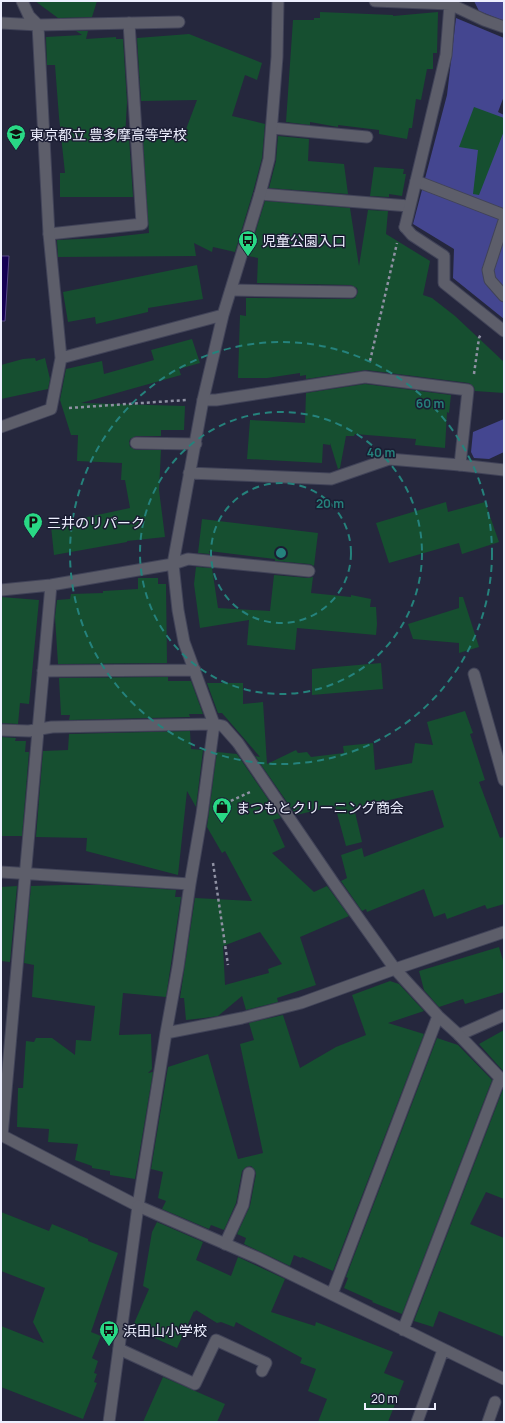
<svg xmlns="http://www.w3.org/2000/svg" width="505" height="1423" font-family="Manrope,'Noto Sans JP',sans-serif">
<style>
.green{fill:#444690}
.water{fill:#150153;stroke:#564886}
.building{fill:#164f30;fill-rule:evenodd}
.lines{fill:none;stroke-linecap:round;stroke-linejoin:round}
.service-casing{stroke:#414358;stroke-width:13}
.pedestrian-casing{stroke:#414358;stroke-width:13}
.minor-casing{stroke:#414358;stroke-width:13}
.tertiary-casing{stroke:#414358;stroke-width:13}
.path{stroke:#8f91a3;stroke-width:2.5;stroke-dasharray:3 3;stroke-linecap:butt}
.service{stroke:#5d5e6a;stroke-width:11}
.pedestrian{stroke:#5d5e6a;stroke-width:11}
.minor{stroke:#5d5e6a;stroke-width:11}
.tertiary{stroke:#5d5e6a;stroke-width:11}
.ring{fill:none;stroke:#25827c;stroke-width:2;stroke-dasharray:7 5}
.labels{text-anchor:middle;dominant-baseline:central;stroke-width:3;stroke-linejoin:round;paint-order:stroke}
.poi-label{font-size:14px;fill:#edeffe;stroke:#1b1d33;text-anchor:start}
.centre{fill:#25827c;stroke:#1b1d33;stroke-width:2}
.ring-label{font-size:12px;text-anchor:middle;font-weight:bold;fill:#25827c;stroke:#1b1d33;stroke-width:3;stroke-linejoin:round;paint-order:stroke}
</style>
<rect width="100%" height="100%" fill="#25273d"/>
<path class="green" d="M474 1H504V21L479 11Z
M456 18 504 38V96L498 112 504 115V319L453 278 454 249 413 224 447 95Z
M504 419V452L489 459 474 458 471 452 473 432Z"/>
<path class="water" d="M1 256H9L5 321H1Z"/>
<path class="building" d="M35 1H97L92 17 58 18Z
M320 12 393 15V16L438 12 437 53H433V69H427L421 100 416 99 412 128H409L407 139 379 134V130L338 125V127L310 122V125L286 122 293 20H314V18H320Z
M76 31H88L86 39 116 37V39H123L127 102 125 137H129L133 197H60V173H65L59 117 55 65H47L46 37 82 35Z
M189 34 262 63 257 80 245 75 232 116 265 124 262 158 253 192 235 252 213 247 212 252 194 243 196 256 58 257 57 240 104 238 149 233 143 138 182 140 197 100 141 101 137 38Z
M474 107 504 118V131L479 195 473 194 478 150 459 147Z
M278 136 309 139 308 161 344 164 348 194 269 188 276 161Z
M374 167 404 169 403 174H406L402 196 389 194V197L370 196Z
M265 201 350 208 359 266 368 210 388 211 386 234 430 261 423 295 432 298 455 316 504 362V393L475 391 474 387 469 383 366 370 306 379V375L300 376V373L267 378H238L240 315 246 316V298L351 299 355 298 358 292 357 288 351 285 257 283 258 258 248 256Z
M197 265 203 299 148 308V312L96 324 95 317 68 322 63 292Z
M192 339 200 363 179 369 181 375 81 403 185 406 184 430H161V436H136L130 439 129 442 130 447 136 450H161L159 490 165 537 127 541V542L54 555 51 526 84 521 83 518 130 508 125 480H121L122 463 77 461 78 435H71L60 400 66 369 102 361 104 374 154 360 151 350Z
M35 358 36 361 45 358 50 379 48 389 1 399V365L23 359Z
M365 384 451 395 449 413 447 412 445 448 415 445 416 439 355 434 354 436H346L340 468 338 469 330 443V445L323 444 322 463 247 459 250 420 305 423 306 393Z
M446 502 448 512 485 502 499 542 462 554 459 543 389 563 376 523Z
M202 519 318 533 314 566 310 564 275 561V559L209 551 210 554 198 553Z
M196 567 212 568 218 608 270 611 274 575 308 578 313 577 311 593 351 597V595L371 599 370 607H376L377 624 376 635 297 628 295 650 247 645 249 620 200 628 194 584Z
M138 578H158V584H166L167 663 58 664 55 617 57 600 70 599 71 594 103 593V591L138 589Z
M1 597 39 600 29 704 20 703 18 724 1 723Z
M459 597H463L479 647 459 653V643L413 639 408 624 459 608Z
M381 663 383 689 312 695V669Z
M168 677V681H191L203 714H189L190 717 69 720 70 715H61L59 678Z
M207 683H243V704L263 702 267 764 296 750 298 753 307 752 311 757 344 753 343 746 373 743 375 770 412 763 415 743 433 745 427 722 465 711 473 733 470 734 485 780 479 782 500 838 504 837V904L487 909 485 905 447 919 445 913 434 917 424 889 367 912 366 909 362 911 341 881 347 878 341 855 362 848 364 857 444 827 433 790 354 808 362 842 346 846 335 806 296 815 255 756 260 757 222 713H218Z
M190 731 191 749 203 750 196 807 187 791 178 875 86 851 87 838 36 837 43 751 68 750 69 734Z
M1 737 16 738 15 741H26L25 752H29L22 836H1Z
M217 752 237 754 281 818 273 820 285 847 272 853 314 892 327 886 349 916 300 937 316 985 277 998 278 1002 246 1010 242 996 218 1016 204 1018 186 1020 184 998H180L195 898 252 901 225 851 222 853 207 827ZM260 932 282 964 268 969 269 973 225 985 223 946Z
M63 885H102L176 890 175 897H181L166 997 123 993 119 1035 151 1034 152 1069 148 1073 153 1072 135 1179 110 1175V1171L92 1168V1166L75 1160 78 1144 48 1142 49 1129 17 1127 18 1088H23L26 1041 34 1042 36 1038H52L75 1055 76 1040 91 1041 95 1006 32 997 34 965 24 963 31 886Z
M17 886 10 962 1 961V887Z
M499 947 504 964V992L465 1004 463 999 439 1007 424 990 419 971Z
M390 981 399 984 424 1011 388 1023 424 1034 333 1271 302 1257 301 1258 294 1255 290 1266 244 1244 246 1238 237 1234 250 1206 256 1174 255 1170 251 1166 246 1167 242 1171 236 1203 224 1230 211 1225 209 1229 162 1209 166 1201 158 1198 163 1172 151 1169 168 1067 208 1054 238 1159 263 1153 240 1044 254 1040 249 1023 283 1015 300 1068 336 1047 366 1035 352 995Z
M504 1030V1072L479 1044Z
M437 1038 458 1045 492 1080 402 1314 372 1302 373 1301 344 1288 348 1278 346 1277Z
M503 1089 504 1199 486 1192 470 1224 504 1238V1337L439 1311 433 1327 414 1321Z
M1 1212 49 1231 52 1224 88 1239V1241L118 1253 91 1332 101 1336 92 1358 98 1361 94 1373 97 1374 94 1382 97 1383 83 1419 1 1387V1326L44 1343 33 1322 45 1288 1 1271Z
M157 1222 203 1242 196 1260 231 1276 238 1257 285 1279 271 1312 315 1326 316 1322 393 1352 384 1373 404 1381 388 1422H318L327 1399 308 1391 316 1369 300 1363 302 1358 236 1322 234 1327 221 1322 217 1323 196 1310 195 1312 194 1311 177 1348 132 1328 149 1289 143 1286 152 1232Z
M163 1377 225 1404 217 1422H143Z"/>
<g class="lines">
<g class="service-casing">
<path id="service" d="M272 128 367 137
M416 181 504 215
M260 194 409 206
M504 221 488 270 490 280 504 296
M405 227 412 235 444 256V283L504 331
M49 234 142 224 129 23
M231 290 351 292
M203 400H216L365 377 468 390 460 465
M136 443 196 444
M459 1035 504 1015
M225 1244 243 1205 249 1173
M119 1349 195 1384 216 1340 266 1363 262 1371"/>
</g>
<g class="pedestrian-casing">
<path id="pedestrian" d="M488 1422 495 1402"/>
</g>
<g class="minor-casing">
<path id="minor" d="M375 1 450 4 484 20 504 27
M1 23 38 25 179 22
M405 227 446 55 450 4 452 1
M61 358 223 315
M1 427 51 409 61 358 49 234 38 25 29 16 22 1
M189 473 331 479 389 459 460 465 504 470
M1 590 51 585 173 564 188 559 309 571
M43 671 195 670
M474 674 504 780
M1 730 29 731 52 727 214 724 223 726 238 743 335 885 395 969 438 1016 459 1035 504 1082
M1 872 190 884
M166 1033 242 1018 301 1003 395 969 504 932
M1 1135 138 1206 258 1258 504 1379
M2 1136 51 585
M138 1206 166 1033 178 967 190 884 202 814 214 724 184 642 178 610 173 564 203 400 223 315 260 194 269 159 277 57 278 1
M332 1294 438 1016
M403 1330 500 1078
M417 1422 443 1350"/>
</g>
<g class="tertiary-casing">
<path id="tertiary" d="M109 1422 138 1206"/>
</g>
<path class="path" d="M370 361 397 243
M474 374 479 338 481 334
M69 408 186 400
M220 806 250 792
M213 863 228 965"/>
<use href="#service" class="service"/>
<use href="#pedestrian" class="pedestrian"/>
<use href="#minor" class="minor"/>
<use href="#tertiary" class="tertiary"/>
</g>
<g class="ring">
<circle cx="281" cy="553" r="70"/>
<circle cx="281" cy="553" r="141"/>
<circle cx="281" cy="553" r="211"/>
</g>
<defs>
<g id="school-pin" transform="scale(1)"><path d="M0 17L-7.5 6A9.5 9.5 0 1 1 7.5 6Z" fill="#29d885" stroke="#1b1d33"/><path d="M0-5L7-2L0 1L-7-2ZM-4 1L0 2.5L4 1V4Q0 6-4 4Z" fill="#111"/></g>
<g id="bus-pin" transform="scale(1)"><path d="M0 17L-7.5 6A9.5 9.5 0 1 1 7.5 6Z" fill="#29d885" stroke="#1b1d33"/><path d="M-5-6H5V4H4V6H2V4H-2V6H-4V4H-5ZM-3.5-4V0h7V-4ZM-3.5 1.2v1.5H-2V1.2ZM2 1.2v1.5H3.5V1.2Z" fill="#111"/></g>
<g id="parking-pin" transform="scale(1)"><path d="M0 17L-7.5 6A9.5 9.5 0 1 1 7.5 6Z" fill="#29d885" stroke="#1b1d33"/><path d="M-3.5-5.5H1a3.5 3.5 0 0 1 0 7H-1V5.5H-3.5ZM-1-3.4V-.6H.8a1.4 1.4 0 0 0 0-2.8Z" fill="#111"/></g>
<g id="shop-pin" transform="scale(1)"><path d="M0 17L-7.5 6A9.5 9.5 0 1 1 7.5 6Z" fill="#29d885" stroke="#1b1d33"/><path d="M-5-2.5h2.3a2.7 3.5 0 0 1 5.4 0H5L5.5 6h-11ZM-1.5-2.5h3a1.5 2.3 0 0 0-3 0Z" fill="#111"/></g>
</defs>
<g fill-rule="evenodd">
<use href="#school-pin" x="16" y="134"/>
<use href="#bus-pin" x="248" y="240"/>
<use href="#parking-pin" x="33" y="522"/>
<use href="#shop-pin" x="222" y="807"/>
<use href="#bus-pin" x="109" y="1330"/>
</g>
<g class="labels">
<g class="poi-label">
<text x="30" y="134">東京都立 豊多摩高等学校</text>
<text x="262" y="240">児童公園入口</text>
<text x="47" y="522">三井のリパーク</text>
<text x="236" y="807">まつもとクリーニング商会</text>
<text x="123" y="1330">浜田山小学校</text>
</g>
</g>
<circle cx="281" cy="553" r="6" class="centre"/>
<g class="ring-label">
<text x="430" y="408">60 m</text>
<text x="381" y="457">40 m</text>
<text x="330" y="508">20 m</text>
</g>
<rect width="505" height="1423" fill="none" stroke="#edeffe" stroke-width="4"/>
<path d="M365 1403v6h70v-6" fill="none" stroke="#edeffe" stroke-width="2"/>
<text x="371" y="1403" font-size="12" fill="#edeffe" stroke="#1b1d33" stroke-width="3" paint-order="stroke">20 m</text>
</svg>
